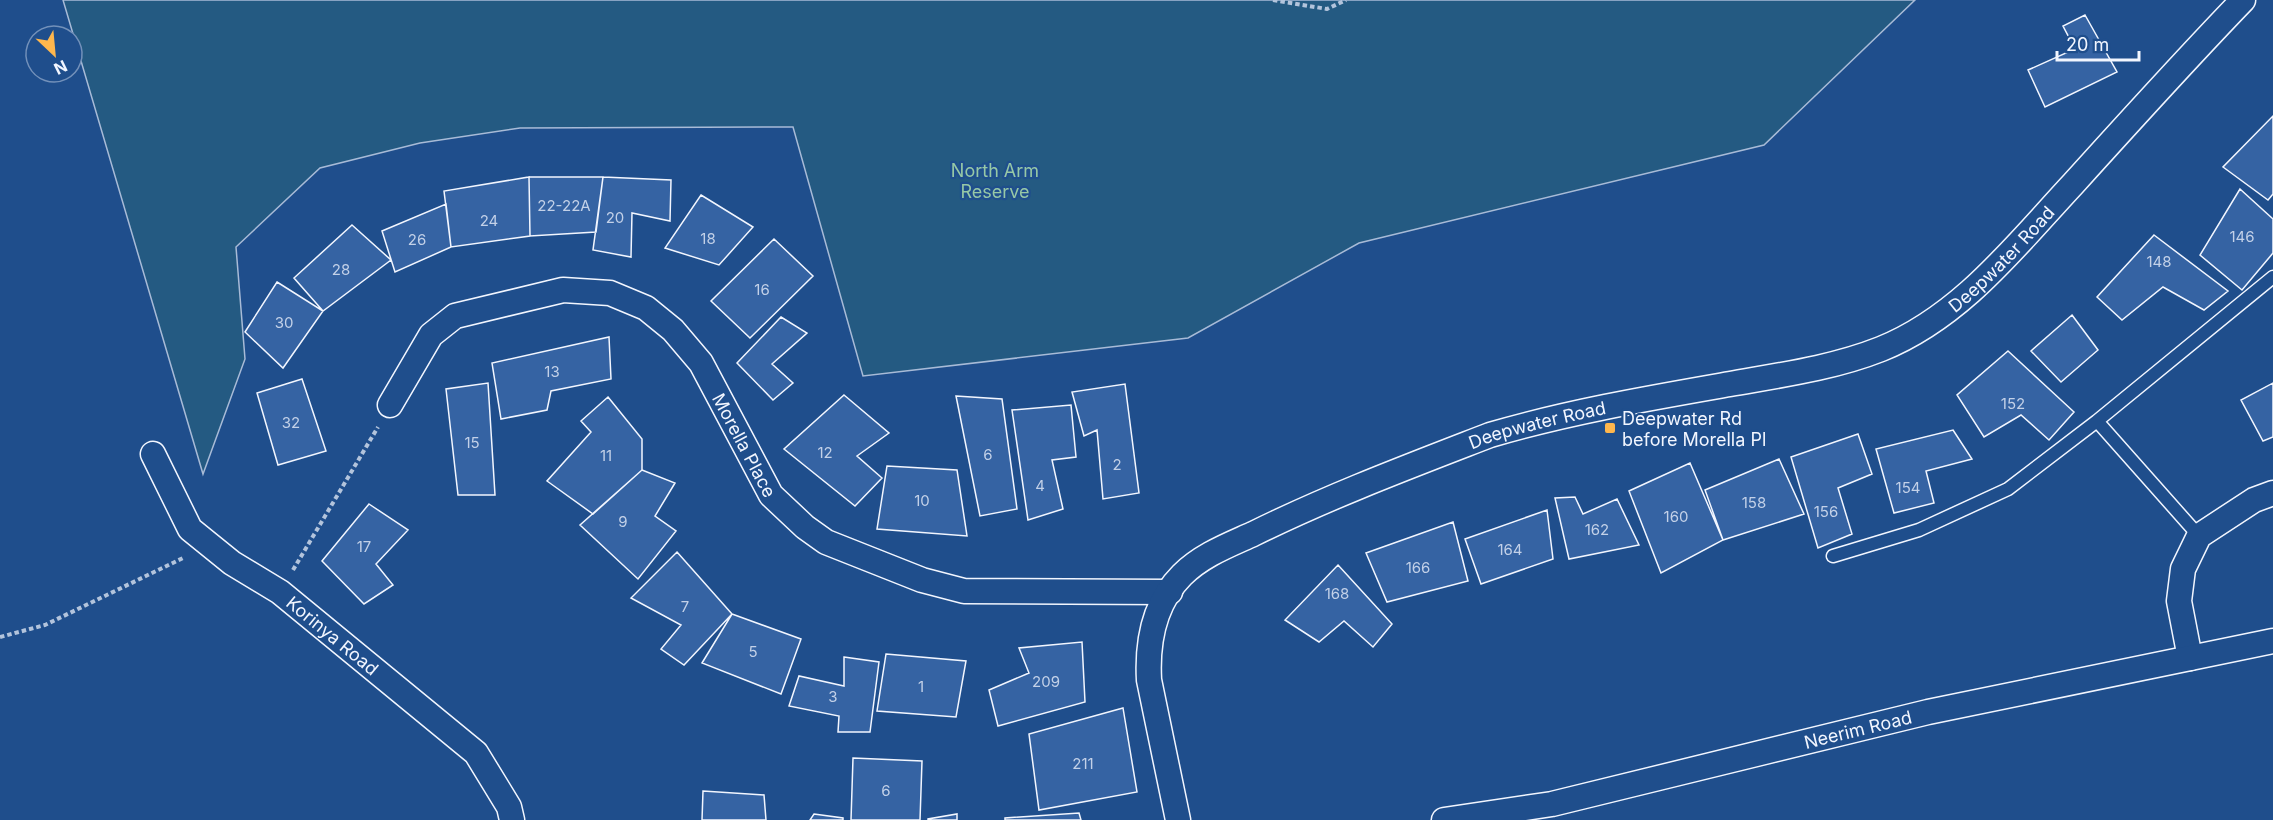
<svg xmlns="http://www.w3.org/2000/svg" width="2273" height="820" font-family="Inter,sans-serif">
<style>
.green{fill:#245a82;stroke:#a8bbd7;stroke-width:1.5}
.building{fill:#3563a3;stroke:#f2f6ff;stroke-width:1.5}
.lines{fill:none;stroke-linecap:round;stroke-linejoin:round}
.lane-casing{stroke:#f2f6ff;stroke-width:15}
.street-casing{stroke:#f2f6ff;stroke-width:27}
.path{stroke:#b3c4dc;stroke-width:4;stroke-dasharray:4.5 3;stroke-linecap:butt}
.lane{stroke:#1f4e8c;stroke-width:12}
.street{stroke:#1f4e8c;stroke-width:24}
.poi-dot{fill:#ffb74d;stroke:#1f4e8c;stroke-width:2}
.labels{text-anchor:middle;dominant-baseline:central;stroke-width:4.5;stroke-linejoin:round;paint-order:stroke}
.number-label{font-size:15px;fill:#c3d1e8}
.park-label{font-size:18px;fill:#97c8a6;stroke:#1f4e8c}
.street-label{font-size:18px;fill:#f2f6ff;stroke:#1f4e8c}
.poi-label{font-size:18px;fill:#f2f6ff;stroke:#1f4e8c;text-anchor:start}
</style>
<rect width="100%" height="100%" fill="#1f4e8c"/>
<path class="green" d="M63 0H1915L1764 145 1359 243 1188 338 863 376 793 127 520 128 420 143 320 168 236 247 245 359 203 474Z"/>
<path class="building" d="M2085 15 2117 72 2045 107 2028 70 2075 49 2063 26Z
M2273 116V194L2268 200 2223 167Z
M529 177H603L596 232 530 236Z
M529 177 530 236 451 247 444 191Z
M603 177 671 180 670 221 632 213 631 257 593 250Z
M2240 189 2273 219V253L2242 290 2200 255Z
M701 195 753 227 719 265 665 248Z
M446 204 451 247 395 272 382 231Z
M352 225 391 260 323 311 294 278Z
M2154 235 2228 291 2204 310 2163 287 2122 320 2097 297Z
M774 239 813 276 750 338 711 301Z
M277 282 323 311 283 368 245 332Z
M2072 315 2098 350 2061 382 2031 351Z
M781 317 807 333 772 364 793 383 773 400 737 363Z
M609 337 611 379 551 391 547 410 501 419 492 363Z
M2008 351 2074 412 2049 440 2021 415 1984 437 1957 395Z
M302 379 326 451 278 465 257 393Z
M488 383 495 495H458L446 389Z
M2273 383V437L2263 441 2241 400Z
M1125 384 1139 493 1103 499 1097 430 1084 436 1072 392Z
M844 395 889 433 857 456 882 478 855 506 784 449Z
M956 396 1002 399 1017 509 980 516Z
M608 397 642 439V470L593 514 547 481 591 432 581 421Z
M1071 405 1076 457 1052 460 1063 509 1028 520 1012 410Z
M1953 430 1972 459 1926 471 1934 503 1894 513 1876 449Z
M1858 434 1872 474 1838 488 1852 534 1818 548 1791 457Z
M1779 459 1804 514 1723 540 1705 490Z
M1690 463 1723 540 1661 573 1629 491Z
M887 466 957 470 967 536 877 529Z
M642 470 675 483 655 516 676 531 638 579 580 525Z
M1575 497 1583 514 1617 499 1639 545 1569 559 1555 498Z
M369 504 408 530 376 564 393 585 364 604 322 561Z
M1547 510 1553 559 1481 584 1465 539Z
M1453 522 1468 581 1387 602 1366 553Z
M677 552 732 614 684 665 661 649 681 625 631 598Z
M1338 565 1392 624 1373 647 1344 621 1319 642 1285 620Z
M732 614 801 639 781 694 702 663Z
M1082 642 1085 702 998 726 989 690 1029 673 1019 648Z
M886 654 966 661 956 717 877 711Z
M844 657 879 662 870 732H838L839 716 789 706 799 676 844 686Z
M1123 708 1137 792 1039 810 1029 734Z
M853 758 922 761 920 820H851Z
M703 791 764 795 766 820H702Z
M1079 813 1081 820H1005V818Z
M814 814 843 818V820H810Z
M957 814V820H928V819Z"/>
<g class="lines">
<g class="lane-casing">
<path id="lane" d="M2199 536 2097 421 2273 277
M1833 556 1919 530 2008 489 2097 421"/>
</g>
<g class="street-casing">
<g id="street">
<path id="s1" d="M390 405 431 335 455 316 563 290 610 293 646 308 673 330 701 363 771 495 805 527 826 542 922 580 964 591 1170 592"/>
<path id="s2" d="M153 454 190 529 232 563 280 592 476 753 509 807 512 820"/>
<path d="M2190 658 2179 601 2183 569 2199 536 2254 500 2273 493"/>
<path id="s3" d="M1178 820 1149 680C1147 643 1154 603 1182 575 1202 555 1229 545 1253 534 1330 496 1410 466 1490 435 1568 412 1650 398 1730 384 1781 375 1833 368 1881 349 1961 317 2016 245 2073 184 2129 122 2185 60 2243 0"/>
<path id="s4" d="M1444 820 1552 804 1928 712 2273 641"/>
</g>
</g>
<path class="path" d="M1273 0 1327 9 1346 0
M293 570 378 427
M0 637 45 625 185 557"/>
<use href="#lane" class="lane"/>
<use href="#street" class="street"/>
</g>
<rect class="poi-dot" x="1604" y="422" width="12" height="12" rx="3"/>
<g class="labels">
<g class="number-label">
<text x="564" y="205">22-22A</text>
<text x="615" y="217">20</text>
<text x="489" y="220">24</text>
<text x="2242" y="236">146</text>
<text x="708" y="238">18</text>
<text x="417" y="239">26</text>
<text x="2159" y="261">148</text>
<text x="341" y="269">28</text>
<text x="762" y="289">16</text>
<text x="284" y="322">30</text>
<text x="552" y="371">13</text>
<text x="2013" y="403">152</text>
<text x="291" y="422">32</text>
<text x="472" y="442">15</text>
<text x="825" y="452">12</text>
<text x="988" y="454">6</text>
<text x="606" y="455">11</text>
<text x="1117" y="464">2</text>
<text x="1040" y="485">4</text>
<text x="1908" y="487">154</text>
<text x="922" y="500">10</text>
<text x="1754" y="502">158</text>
<text x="1826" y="511">156</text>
<text x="1676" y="516">160</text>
<text x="623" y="521">9</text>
<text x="1597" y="529">162</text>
<text x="364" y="546">17</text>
<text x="1510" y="549">164</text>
<text x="1418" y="567">166</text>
<text x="1337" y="593">168</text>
<text x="685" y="606">7</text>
<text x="753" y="651">5</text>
<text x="1046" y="681">209</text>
<text x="921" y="686">1</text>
<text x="833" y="696">3</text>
<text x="1083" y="763">211</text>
<text x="886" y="790">6</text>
</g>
<g class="park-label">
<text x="995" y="170">North Arm<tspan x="995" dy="21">Reserve</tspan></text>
</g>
<g class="street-label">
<text stroke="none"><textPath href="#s3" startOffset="1148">Deepwater Road</textPath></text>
<text stroke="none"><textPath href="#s3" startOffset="644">Deepwater Road</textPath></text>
<text stroke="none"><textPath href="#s1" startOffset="480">Morella Place</textPath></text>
<text stroke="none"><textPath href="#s2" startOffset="262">Korinya Road</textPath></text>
<text stroke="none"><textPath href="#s4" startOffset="424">Neerim Road</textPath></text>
</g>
<g class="poi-label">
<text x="1622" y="418">Deepwater Rd<tspan x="1622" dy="21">before Morella Pl</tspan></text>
</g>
</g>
<g transform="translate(54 54) rotate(154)"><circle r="28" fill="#1f4e8c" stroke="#7391ba" stroke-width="1.5"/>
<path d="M0-4.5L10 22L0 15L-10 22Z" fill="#ffb74d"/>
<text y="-9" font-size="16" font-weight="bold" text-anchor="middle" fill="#f2f6ff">N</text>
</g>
<path d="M2057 51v9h82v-9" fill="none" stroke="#f2f6ff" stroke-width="3"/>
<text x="2066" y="51" font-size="18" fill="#f2f6ff" stroke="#1f4e8c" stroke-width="4.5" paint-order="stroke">20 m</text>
</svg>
